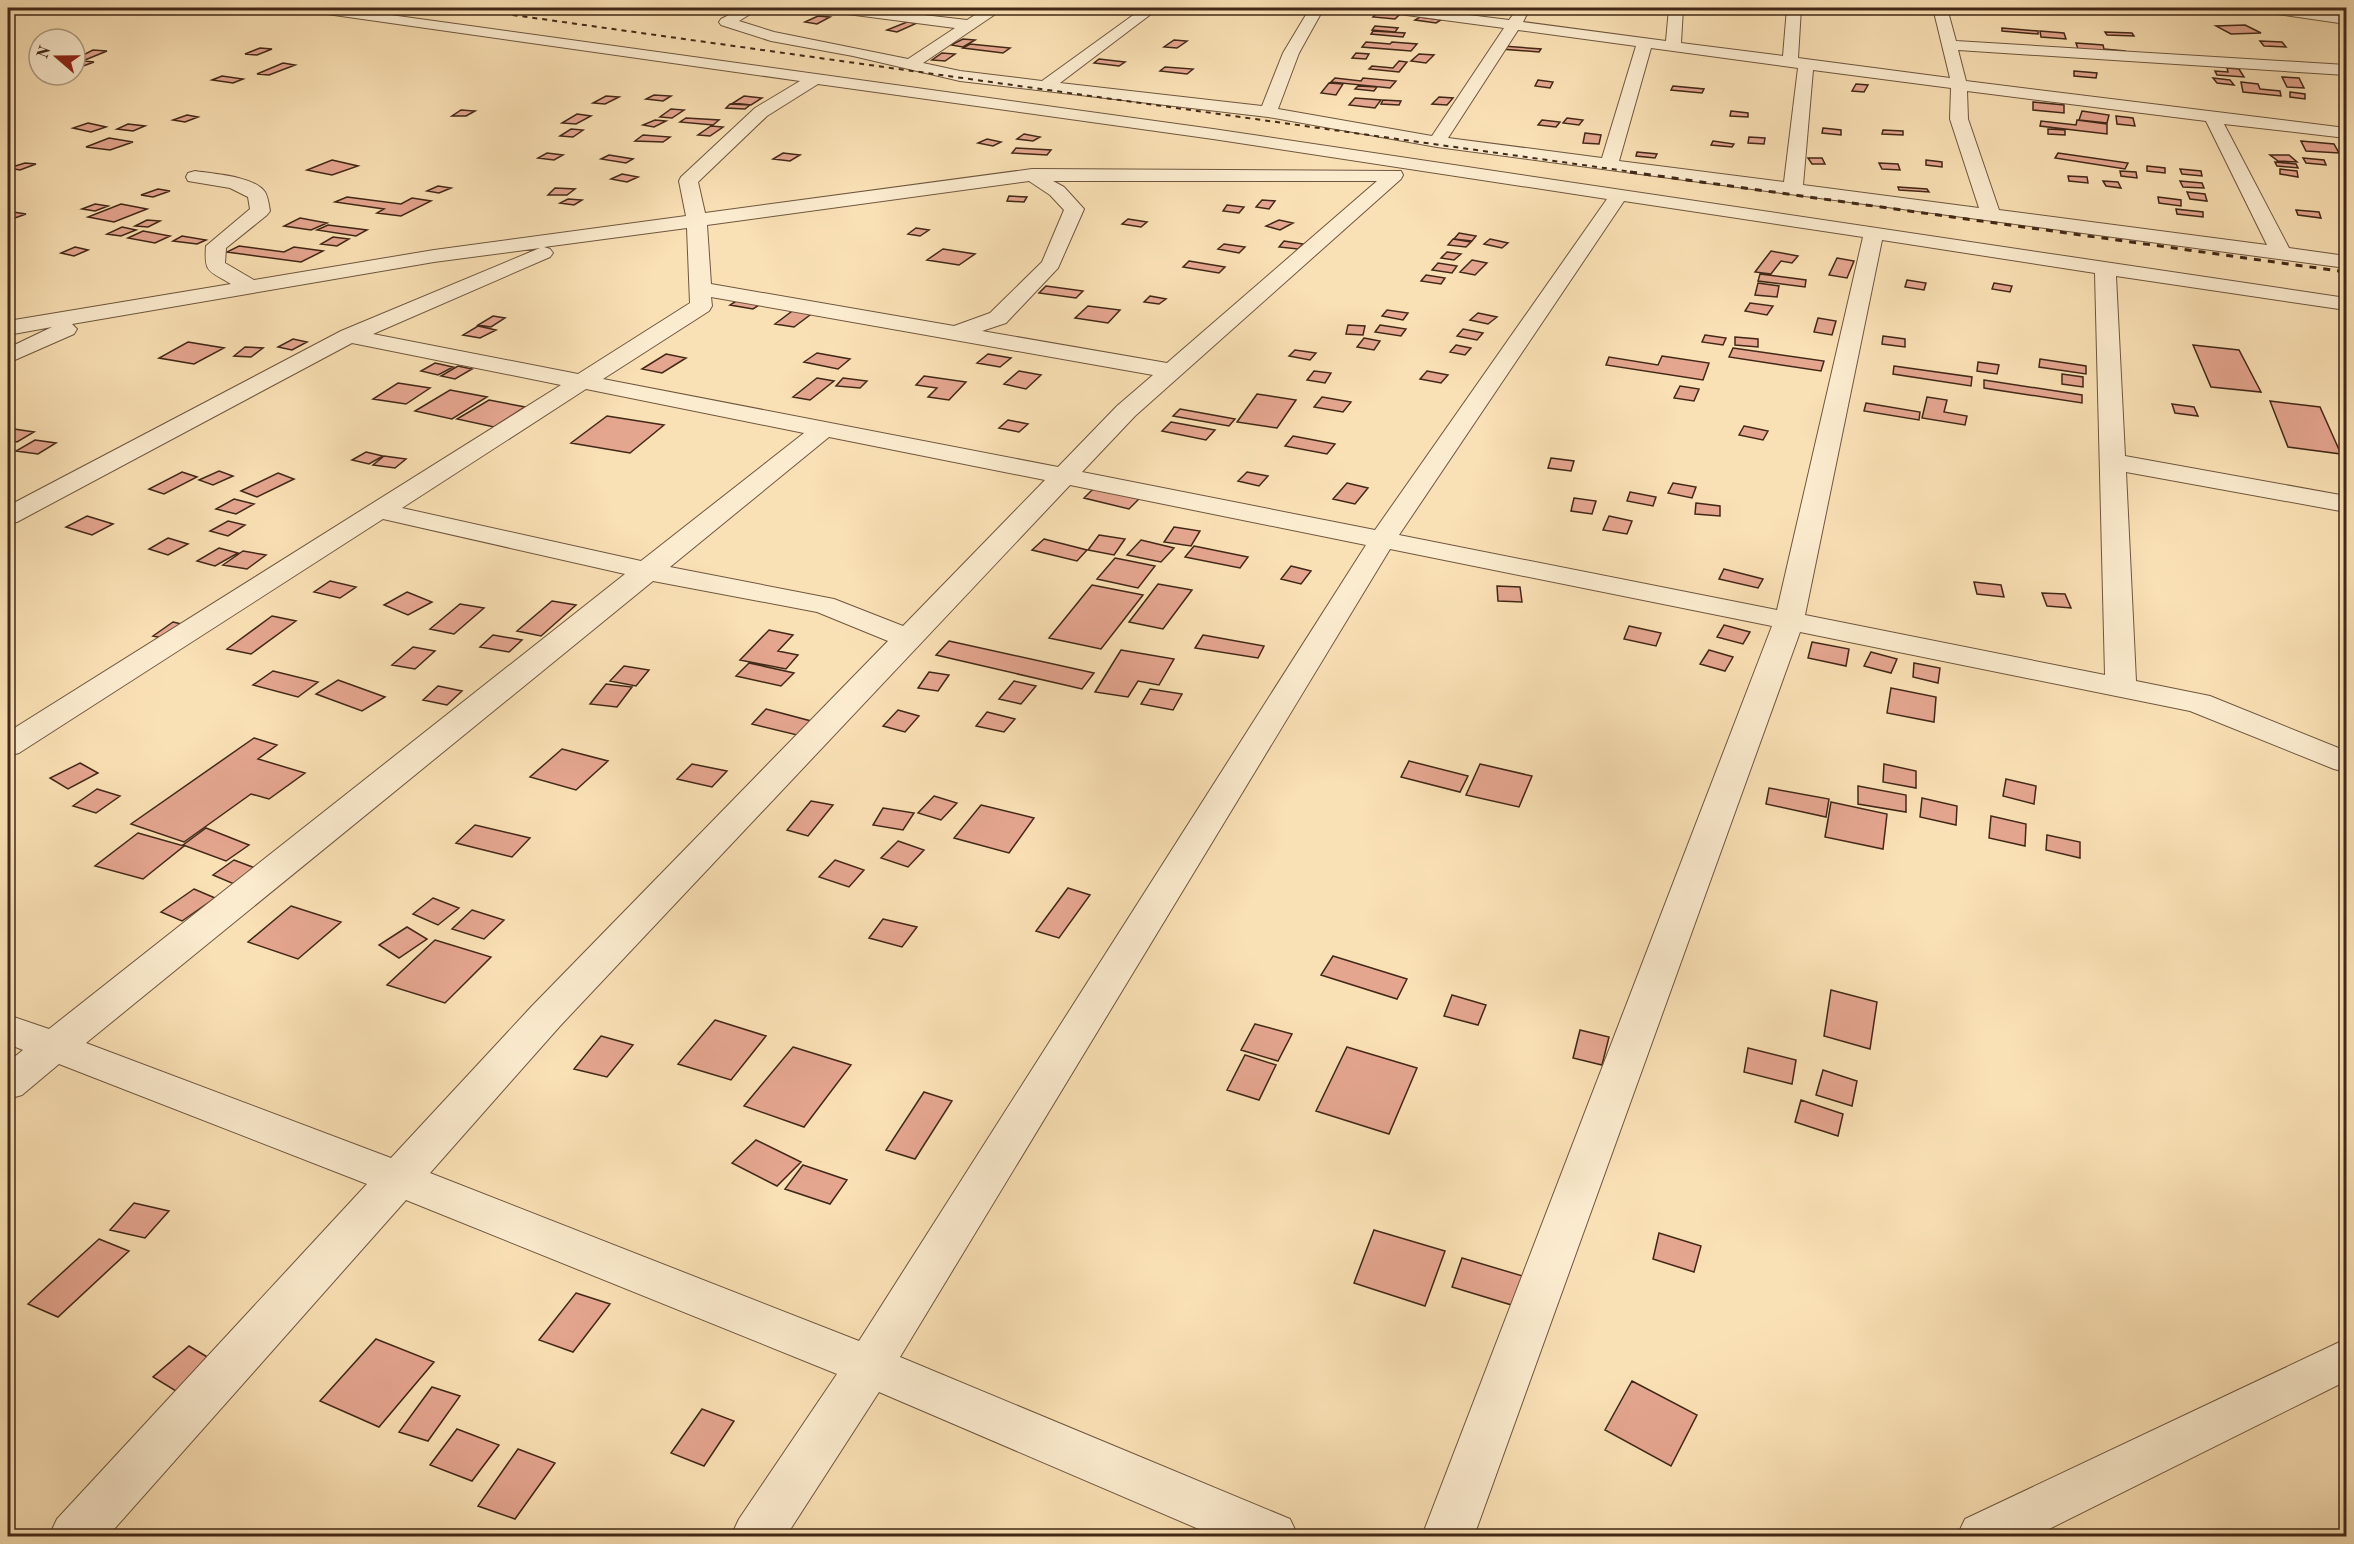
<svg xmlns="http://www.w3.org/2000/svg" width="2354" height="1544" font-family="'Old Standard TT',serif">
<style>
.building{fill:#e5a690;stroke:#412817;stroke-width:1.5}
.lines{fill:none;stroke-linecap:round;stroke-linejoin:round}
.minor-casing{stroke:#6f563e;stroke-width:2}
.minor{fill:#fceccf;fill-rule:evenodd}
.rail-far1{stroke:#412817;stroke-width:2;stroke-dasharray:5 5;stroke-linecap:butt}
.rail{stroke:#412817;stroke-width:3;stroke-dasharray:7 7;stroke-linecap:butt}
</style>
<rect width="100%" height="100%" fill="#fae1b5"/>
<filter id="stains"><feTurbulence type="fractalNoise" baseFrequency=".00333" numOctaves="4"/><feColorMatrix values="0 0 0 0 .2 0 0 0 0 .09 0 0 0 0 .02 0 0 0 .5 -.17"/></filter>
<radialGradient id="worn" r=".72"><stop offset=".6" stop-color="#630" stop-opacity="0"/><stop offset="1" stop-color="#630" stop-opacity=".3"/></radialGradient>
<path class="building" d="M1378 12 1400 14 1395 19 1373 17Z
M818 16 830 17 817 24 805 22Z
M1420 17 1441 20 1436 23 1415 20Z
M907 22 917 23 897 32 887 30Z
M2245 25 2261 33 2231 34 2216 26Z
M1375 26 1398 28 1395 32 1372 30Z
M2002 28 2038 31V34L2002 31Z
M1373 31 1405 33 1403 37 1371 34Z
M2040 31 2064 33 2066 39 2041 37Z
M2105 32 2132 33 2134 36 2107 35Z
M963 39 975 40 963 47 951 45Z
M1174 40 1187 41 1177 48 1164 47Z
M2260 41 2282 42 2286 47 2264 46Z
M1366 42 1390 44 1392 42 1417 44 1411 51 1362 47Z
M2076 43 2103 45 2104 49 2125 51 2126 53 2078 49Z
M970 44 1010 48 1003 53 963 48Z
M1503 46 1541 49 1539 52 1501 49Z
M260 48 272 49 257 55 245 54Z
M93 50 107 51 85 60 75 59Z
M942 53 955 54 945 61 932 60Z
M1356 53 1369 54 1366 59 1352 58Z
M1419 54 1434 55 1426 63 1411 61Z
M1099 59 1125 62 1119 66 1094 63Z
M75 60 94 62 78 68 75 67Z
M1399 61 1407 62 1399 72 1369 69 1372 66 1393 68Z
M283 63 295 65 269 75 257 74Z
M1165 67 1193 69 1187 74 1160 71Z
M2227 68 2239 69 2244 77 2217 75 2215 71 2228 72Z
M2074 71 2097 73 2096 78 2074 76Z
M222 76 243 79 233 83 212 80Z
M2282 77 2299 78 2304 88 2287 87Z
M1335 78 1361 81 1363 78 1396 81 1390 88 1331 82Z
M2213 78 2230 80 2234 85 2217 83Z
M1538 80 1553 82 1550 88 1535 86Z
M2241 82 2258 84 2260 89 2280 91 2281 96 2243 92Z
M1329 83 1343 84 1336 95 1321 93Z
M1856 84 1868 85 1864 92 1852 91Z
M1358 86 1377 87 1374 91 1355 89Z
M1673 86 1704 89 1702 93 1671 90Z
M2290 92 2305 94V99L2290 97Z
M654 95 671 96 663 101 646 99Z
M606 96 619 97 605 104 593 103Z
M744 96 762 98 751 105 733 103Z
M1439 97 1453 98 1447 105 1432 104Z
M1355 98 1381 100 1375 108 1349 105Z
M1383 100 1401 101 1399 105 1381 104Z
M2033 102 2064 105V113L2033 110Z
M730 104 750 105 745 109 726 108Z
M671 109 684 110 672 118 660 117Z
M461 110 475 111 466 116H452Z
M1731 111 1748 113V117L1730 116Z
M2082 111 2109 115 2107 123 2079 120Z
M577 114 591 116 576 124 562 123Z
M187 115 198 117 185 122 173 120Z
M2116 116 2133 118 2135 126 2117 124Z
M686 118 719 120 713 125 680 122Z
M1567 118 1583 120 1579 125 1563 123Z
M655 120 666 121 654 127 643 125Z
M1542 120 1560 122 1556 127 1538 125Z
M2077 120 2107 124V134L2040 126 2041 121 2076 125Z
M88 123 106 127 91 132 73 128Z
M128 124 145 126 133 131 117 129Z
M711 126 723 127 710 136 698 135Z
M1823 128 1841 130V135L1822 133Z
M571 129 583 130 573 137 560 136Z
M2048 129 2065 130V135L2048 134Z
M1883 130 1903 131V135L1882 134Z
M1585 133 1601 135 1599 144 1583 143Z
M1024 134 1040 137 1033 141 1017 139Z
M643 135 670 137 663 142 635 141Z
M1749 137 1765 138 1764 144 1748 143Z
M109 138 133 142 110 150 86 147Z
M987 139 1001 142 993 146 978 143Z
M1713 141 1734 144 1732 147 1711 145Z
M2301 141 2334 144 2339 153 2306 151Z
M1016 148 1051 150 1047 155 1012 153Z
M1637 152 1657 154 1655 158 1636 156Z
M547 153 563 155 554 160 538 158Z
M783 153 800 155 790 161 773 159Z
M2058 153 2128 163 2125 169 2055 158Z
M609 155 633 159 626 163 601 159Z
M2270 155H2289L2297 162 2278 161Z
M1808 158H1822L1825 164H1812Z
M2303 158 2324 160 2326 165 2306 163Z
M332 160 358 166 332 175 307 170Z
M1926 160 1942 162V167L1926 165Z
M2275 162 2296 164 2298 168 2277 166Z
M25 163 36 164 20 170 9 168Z
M1879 163 1898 164 1900 170 1882 169Z
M2147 166 2165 168V173L2147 171Z
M2180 169 2201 171 2202 176 2182 174Z
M2280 169 2297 171 2298 177 2280 174Z
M2120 171 2136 172 2137 178 2121 176Z
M622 174 638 177 627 182 611 179Z
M2068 176 2087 177 2088 183 2069 181Z
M2103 181 2118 182 2121 188 2106 186Z
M2180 181 2202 183 2204 188 2183 187Z
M438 186 451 188 439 193 427 191Z
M1898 187 1927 189 1929 192 1899 190Z
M555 188 575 189 567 195H548Z
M158 189 170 191 153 197 141 195Z
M2187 192 2205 194 2207 201 2190 199Z
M1009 196 1027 197 1024 202 1007 201Z
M347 197 401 204 412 198 431 201 401 216 377 213 384 209 335 202Z
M2158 197 2181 200V206L2159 203Z
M568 199 582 200 574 205 560 203Z
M1262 200 1275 201 1269 209 1256 207Z
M95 204 108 206 95 211 82 209Z
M121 204 147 209 114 222 88 217Z
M1227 205 1244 207 1239 213 1223 211Z
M2176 209 2203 212V217L2177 214Z
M2296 210 2319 212 2321 218 2298 215Z
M13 212 26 214 12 219H8V214Z
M300 218 327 223 311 230 284 226Z
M1128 219 1147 222 1141 227 1122 224Z
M147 220 160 221 148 227 135 226Z
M1279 220 1293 223 1280 230 1266 226Z
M328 225 367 230 356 236 317 230Z
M122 227 136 230 121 236 107 234Z
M916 228 929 230 920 236 908 234Z
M143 231 170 236 155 243 128 238Z
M1459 233 1476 236 1472 241 1454 239Z
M182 236 206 240 197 244 173 241Z
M333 237 349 239 337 246 321 244Z
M1453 239 1471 242 1466 247 1448 245Z
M1490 239 1508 243 1502 248 1484 244Z
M1284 241 1303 244 1298 249 1279 247Z
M1224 244 1245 247 1239 253 1218 249Z
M239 246 284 252 294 247 323 251 301 262 227 252Z
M75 247 88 250 74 256 61 253Z
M943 249 975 254 959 265 927 260Z
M1771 251 1798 256 1792 263 1781 261 1771 274 1755 272Z
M1447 252 1461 254 1454 260 1441 258Z
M1837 258 1854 261 1847 278 1829 275Z
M1472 260 1487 263 1475 275 1460 272Z
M1189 261 1225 267 1219 273 1183 267Z
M1438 263 1457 266 1452 273 1432 270Z
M1760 274 1806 280 1805 287 1758 281Z
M1426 275 1445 278 1441 284 1421 281Z
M1907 280 1926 283 1924 290 1905 287Z
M1758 283 1779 286 1777 297 1755 295Z
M1994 283 2012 286 2010 292 1992 289Z
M1046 286 1083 291 1076 298 1039 293Z
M747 294 770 298 753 309 730 305Z
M1150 296 1166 299 1159 304 1144 302Z
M1750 303 1773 306 1767 315 1745 311Z
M1088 306 1120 310 1108 323 1075 318Z
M795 309 814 312 794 327 775 324Z
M1387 310 1408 313 1403 320 1382 316Z
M1478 313 1497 317 1488 324 1470 320Z
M493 316 505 318 491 327 478 325Z
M1818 318 1836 321 1832 335 1814 332Z
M1348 325 1365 326 1363 335 1346 334Z
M1380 325 1406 329 1401 336 1375 332Z
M478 326 496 330 480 338 463 335Z
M1463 329 1483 333 1477 340 1457 336Z
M1705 335 1726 338 1723 345 1702 342Z
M1883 336 1905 339V347L1882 344Z
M1735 337 1758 339V347L1735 345Z
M1364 338 1380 341 1374 350 1357 347Z
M293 339 307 342 292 350 278 347Z
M188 342 224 348 194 364 159 358Z
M1456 345 1471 348 1465 355 1450 352Z
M2193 345 2239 350 2261 392 2211 387Z
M245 347 263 348 251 357 234 356Z
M1733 348 1824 361 1821 371 1729 357Z
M1295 350 1316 353 1310 360 1289 356Z
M817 353 850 359 838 369 804 362Z
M666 354 686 358 662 373 642 369Z
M988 354 1011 358 1000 367 977 363Z
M1662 356 1709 363 1703 380 1606 365 1609 357 1658 365Z
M2040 359 2086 366V374L2039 367Z
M1978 362 1999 365 1997 374 1977 371Z
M435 363 453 367 438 375 421 371Z
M458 366 472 369 455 379 441 376Z
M1894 366 1972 377 1971 386 1893 374Z
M1019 371 1041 375 1026 389 1004 384Z
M1314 371 1331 373 1325 383 1307 380Z
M1427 371 1448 375 1441 383 1420 379Z
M2062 374 2083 377V387L2062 384Z
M924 376 966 382 949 400 928 397 937 388 916 385Z
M817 378 834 381 810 400 793 397Z
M843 378 867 381 860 388 836 386Z
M1984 380 2082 395V403L1984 388Z
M398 383 430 388 406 404 373 399Z
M1680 386 1699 389 1694 401 1674 398Z
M450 390 487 397 452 419 415 411Z
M1257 394 1296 400 1277 428 1237 422Z
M1322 397 1351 402 1343 412 1314 407Z
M1927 397 1947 400 1944 412 1967 416 1965 425 1922 418Z
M489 400 525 407 494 427 457 419Z
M2270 401 2320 407 2341 454 2288 447Z
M1866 403 1920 412 1919 420 1864 411Z
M2172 404 2194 407 2198 416 2175 413Z
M1180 409 1235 419 1229 426 1173 416Z
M607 416 664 425 630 453 571 443Z
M1008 420 1028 424 1019 432 999 428Z
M1171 422 1215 430 1206 440 1162 431Z
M1744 426 1768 431 1763 440 1739 435Z
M14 429 34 432 17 442 8 440V432Z
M1293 436 1335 444 1327 454 1285 446Z
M35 440 56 443 38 454 16 451Z
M366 452 383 456 369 464 352 460Z
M384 456 406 459 395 468 373 465Z
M1551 458 1574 461 1571 471 1548 468Z
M219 471 233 476 213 485 199 480Z
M182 472 197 477 164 494 149 489Z
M1247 472 1268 476 1259 486 1238 481Z
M278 473 294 479 257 497 241 491Z
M1347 483 1368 488 1355 504 1333 499Z
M1673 483 1696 487 1692 498 1668 493Z
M1094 488 1139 499 1129 509 1084 498Z
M1630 492 1656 497 1653 506 1627 501Z
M1574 498 1596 501 1592 514 1571 511Z
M234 499 254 504 236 514 216 509Z
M1696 503 1720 506V516L1695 514Z
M87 516 113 524 92 535 66 527Z
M1609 516 1632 521 1627 534 1603 530Z
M228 521 245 525 228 536 210 531Z
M1174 527 1200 531 1191 546 1164 542Z
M1099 535 1125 539 1114 555 1088 550Z
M168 538 188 544 168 555 149 549Z
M1044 539 1087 550 1077 561 1032 550Z
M1141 540 1174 548 1161 562 1127 555Z
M1194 546 1248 557 1240 568 1185 557Z
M219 548 238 553 215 566 197 561Z
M243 551 266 555 247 569 223 565Z
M1115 558 1155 566 1138 588 1097 579Z
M1291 566 1311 571 1301 584 1281 579Z
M1724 569 1763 579 1758 588 1719 579Z
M330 581 356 587 340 598 314 592Z
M1974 582 2001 585 2004 597 1977 594Z
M1158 584 1192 590 1163 629 1129 622Z
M1092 585 1143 595 1101 649 1049 638Z
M1497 586 1520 587 1522 602 1498 601Z
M407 592 432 602 408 615 384 605Z
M2042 593 2065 594 2071 608 2047 606Z
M552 601 576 605 541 636 517 631Z
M460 604 484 608 454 634 430 629Z
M272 616 296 621 251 654 227 649Z
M173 622 194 627 174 640 153 636Z
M1724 625 1750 632 1743 644 1717 637Z
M1629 626 1661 633 1656 646 1624 639Z
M769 630 793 635 778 651 798 655 786 669 740 660Z
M493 635 522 640 509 652 480 647Z
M1203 635 1264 646 1258 658 1195 648Z
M949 641 1094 673 1082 689 936 655Z
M1812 642 1849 649 1846 666 1808 658Z
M413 647 435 651 415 669 392 665Z
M1121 650 1174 659 1159 685 1138 681 1128 697 1095 692Z
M1709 650 1733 657 1725 671 1700 664Z
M1871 652 1897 659 1891 673 1864 666Z
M749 663 794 673 781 686 736 676Z
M1914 663 1940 668 1938 683 1913 677Z
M624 666 649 670 636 686 610 681Z
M273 671 318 682 298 697 253 685Z
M929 672 949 675 938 691 918 688Z
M338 680 385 697 362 711 316 694Z
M1014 681 1036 686 1021 704 999 699Z
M606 684 632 687 617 707 590 704Z
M438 686 462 691 447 705 423 700Z
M1891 688 1936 697 1934 722 1887 713Z
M1150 689 1182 694 1173 710 1141 704Z
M766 709 811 721 797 735 752 724Z
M898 710 919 716 905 732 883 726Z
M987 712 1015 719 1004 732 976 726Z
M254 738 277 745 258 759 305 773 269 799 251 794 184 842 131 824Z
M562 749 608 761 576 790 530 777Z
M1409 761 1468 776 1460 792 1401 777Z
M80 763 98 773 68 789 50 778Z
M692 764 727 771 712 787 677 779Z
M1480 764 1532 776 1519 807 1466 795Z
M1884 764 1916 771V788L1883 782Z
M2006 779 2036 786 2034 804 2003 796Z
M1858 786 1906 795V812L1858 804Z
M1769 788 1829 799 1826 817 1766 804Z
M97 789 120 796 96 813 73 806Z
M934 796 957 803 941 820 918 813Z
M1922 798 1957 806 1956 825 1920 817Z
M811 801 833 805 808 836 787 830Z
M1831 802 1887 814 1883 849 1825 837Z
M981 805 1034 818 1009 853 954 838Z
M883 808 914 813 903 830 873 825Z
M1991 816 2026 824 2025 846 1989 838Z
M475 825 530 838 512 857 456 843Z
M206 828 249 845 226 861 183 845Z
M138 833 184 846 143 879 95 866Z
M2047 835 2080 842V858L2046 850Z
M898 841 924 850 908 867 881 858Z
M234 860 255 868 234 884 213 875Z
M835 860 864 870 849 887 819 877Z
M1068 888 1090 895 1059 938 1036 931Z
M194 889 215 898 182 921 161 912Z
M433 898 459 908 438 925 413 914Z
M291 906 341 922 298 959 248 942Z
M472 910 504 920 484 939 452 929Z
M883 919 917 927 902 947 869 938Z
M407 927 427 939 399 958 379 945Z
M435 940 491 957 445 1003 387 985Z
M1333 956 1407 979 1397 999 1321 975Z
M1831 990 1877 1002 1870 1049 1824 1036Z
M1452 995 1486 1005 1478 1025 1444 1016Z
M715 1020 766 1036 731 1080 678 1064Z
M1255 1024 1292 1034 1278 1061 1241 1050Z
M1580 1030 1609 1037 1602 1065 1573 1058Z
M601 1036 633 1045 607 1077 574 1069Z
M793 1047 851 1065 804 1127 744 1106Z
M1347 1047 1417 1068 1389 1134 1316 1111Z
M1748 1048 1796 1060 1792 1084 1744 1072Z
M1245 1055 1276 1065 1259 1100 1227 1090Z
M1823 1070 1857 1081 1852 1106 1816 1095Z
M924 1092 952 1101 915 1159 886 1150Z
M1801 1100 1843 1114 1838 1136 1795 1122Z
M756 1140 801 1162 777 1186 732 1163Z
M803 1165 847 1180 830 1204 785 1189Z
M134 1203 169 1211 145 1238 110 1230Z
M1374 1230 1445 1251 1425 1306 1354 1283Z
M1659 1233 1701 1246 1694 1272 1653 1259Z
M99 1239 129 1251 58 1317 28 1304Z
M1462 1258 1536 1280 1528 1310 1452 1287Z
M576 1293 610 1304 573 1352 539 1340Z
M376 1339 434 1362 379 1427 320 1401Z
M189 1346 229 1370 194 1402 153 1377Z
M1632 1381 1697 1415 1671 1466 1605 1430Z
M432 1387 460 1396 428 1441 399 1432Z
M702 1409 734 1421 704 1466 671 1453Z
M457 1429 499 1445 472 1481 430 1465Z
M518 1449 555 1463 515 1519 478 1506Z"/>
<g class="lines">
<g class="minor-casing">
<path id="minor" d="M306 8H340L1213 129 2346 298V310L2116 276 2125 456 2346 496V512L2126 472 2136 681 2210 696 2346 751V772L2334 769 2190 711 1800 632 1474 1536H1422L1772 626 1390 549 900 1357 1290 1519 1298 1536H1215L879 1392 786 1536H731L739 1519 837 1374 406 1200 108 1536H49L57 1519 367 1184 59 1064 22 1095 8 1099V1062L23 1050 8 1044V1015L49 1029 625 574 383 519 19 753 8 756V732L561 385 352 343 17 522 8 524V506L341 331 540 248 434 262 72 324 77 329 74 334 8 363V348L52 327 8 335V321L231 284C209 270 204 274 206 246L250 209 248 197 230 188 188 181 186 177 188 173 195 171C213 174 254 176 265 192 268 197 269 205 270 211L267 215 226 248 225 263 254 280 434 250 686 216 679 181 681 177 755 108 800 81 313 12ZM818 84 1213 139 1607 199 1375 530 1082 472 1135 416 1401 179 1403 175 1401 171 1032 169 705 213 698 182 767 116ZM1029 181 1050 195 1064 210 1042 262 990 313 954 326 711 284 707 225ZM1053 181H1377L1167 363 982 331 1006 323 1058 268 1084 209 1064 187ZM1624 201 1863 237 1777 610 1399 535ZM687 228 690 303 578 374 373 334 550 257 553 253 550 249 544 247ZM1882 240 2095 273 2105 675 1805 615ZM711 297 1153 375 1117 406 1058 467 603 379 709 311 712 306ZM586 389 804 433 641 561 402 508ZM829 437 1045 480 903 626 834 599 670 567ZM1070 485 1366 545 859 1341 430 1173 560 1026ZM653 581 817 612 888 641 532 1006 391 1158 86 1043Z
M743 8H760L739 21 774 32 908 59 955 28 832 12 825 8H863L967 20 986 8H1002L1000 11 923 63 960 71 1042 81 1143 8H1159L1060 83 1262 106 1283 53 1310 8H1324L1299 53 1278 109 1432 136 1504 28 1384 12 1379 11 1377 8H1413L1509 20 1518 8H1530L1523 22 1666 41 1669 8H1683L1681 43 1783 56 1787 8H1801L1798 58 1950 78 1933 8H1947L1956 41 2346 65V75L1958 50 1966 81 2346 128V138L2224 124 2289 248 2346 256V268L1437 147 1268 117 960 81 853 56 771 41 721 25 719 22 721 19ZM1518 30 1636 46 1602 158 1448 138ZM1651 48 1798 68 1784 182 1619 161ZM1813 70 1951 88 1950 119 1979 208 1803 185ZM1967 91 2206 121 2267 245 1999 210 1968 119Z
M2256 8H2290L2346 16V24L2263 12Z
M2346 1339V1381L2035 1536H1957L1965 1519Z"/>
</g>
<use href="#minor" class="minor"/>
<path class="rail-far1" d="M463 8 1640 173"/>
<path class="rail" d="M1630 172 2346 272"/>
</g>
<rect width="2354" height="1544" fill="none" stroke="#fae1b5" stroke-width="30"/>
<rect x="9" y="9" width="2336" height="1526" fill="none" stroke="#412817" stroke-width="3"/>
<rect x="15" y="15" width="2324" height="1514" fill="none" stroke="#412817" stroke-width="1.5"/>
<g transform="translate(57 57) rotate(290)"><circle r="28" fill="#fceccf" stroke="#b19e85" stroke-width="1.5"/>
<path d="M0-4.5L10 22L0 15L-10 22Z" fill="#8f2418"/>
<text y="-9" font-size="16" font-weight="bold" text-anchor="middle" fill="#412817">N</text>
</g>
<rect width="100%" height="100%" filter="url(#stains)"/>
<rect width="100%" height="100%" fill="url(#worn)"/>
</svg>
